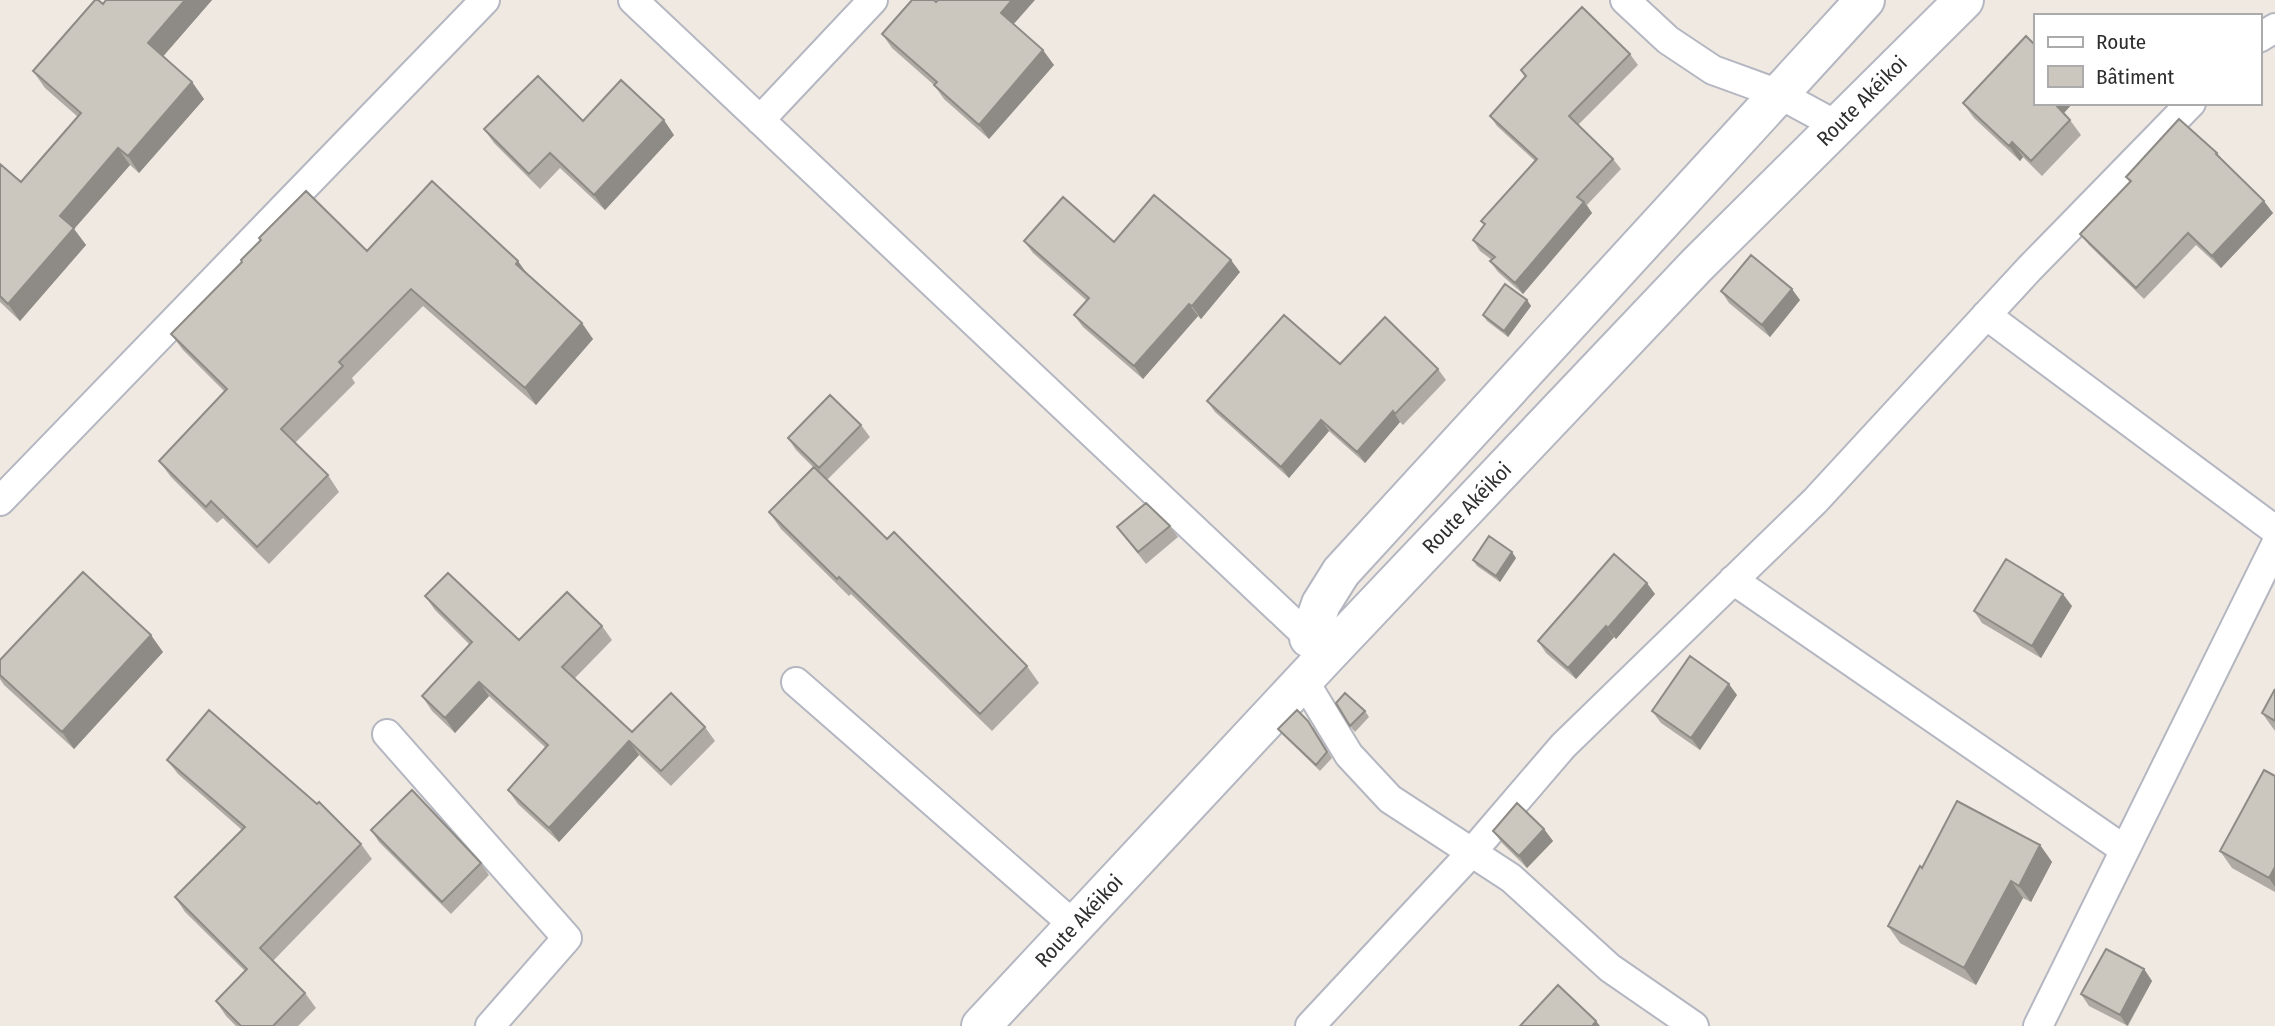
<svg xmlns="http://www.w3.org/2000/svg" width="2275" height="1026" font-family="'Fira Sans Condensed',sans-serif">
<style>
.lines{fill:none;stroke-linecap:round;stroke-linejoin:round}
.street-casing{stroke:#b4b7c1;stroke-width:32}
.secondary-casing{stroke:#b4b7c1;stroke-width:42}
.street{stroke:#fff;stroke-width:28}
.secondary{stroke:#fff;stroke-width:38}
.wall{fill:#afaba4}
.shaded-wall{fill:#8e8b86}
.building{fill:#cbc7bf;stroke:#8e8b86;stroke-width:2}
.labels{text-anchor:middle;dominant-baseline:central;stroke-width:7;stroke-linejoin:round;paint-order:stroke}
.street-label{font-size:21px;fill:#2e2e2e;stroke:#fff}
</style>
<rect width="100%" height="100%" fill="#efe9e1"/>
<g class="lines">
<g class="street-casing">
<path id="street" d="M633 0 1320 648
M1625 0 1668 40 1713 70 1779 94 1838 126
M2259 38 2275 28
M760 120 873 0
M1986 315 2275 530
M0 501 485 0
M1733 580 2125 850
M1304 681 1349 755 1390 799 1511 878 1610 968 1694 1026
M796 682 1075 926
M387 734 567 938 490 1026
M1310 1026 1472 852 1563 746 1815 501 2029 269 2191 103
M2038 1026 2275 546"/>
</g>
<g class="secondary-casing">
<path id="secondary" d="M1309 638 1321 604 1341 572 1865 0
M981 1026 1327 655 1697 265 1964 0"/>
</g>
<use href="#street" class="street"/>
<use href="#secondary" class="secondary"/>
</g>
<path class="wall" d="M106 0H212L163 56 192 82 204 99 139 173 130 165 74 229 86 245 20 321 0 302V164L21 182 78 117 45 88 33 71Z
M936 2 1014 24 1054 65 989 139 944 99 934 85 892 48 882 34Z
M1630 54 1638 65 1578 125 1613 159 1621 169 1587 205 1592 213 1523 294 1498 272 1490 261 1492 260 1480 251 1473 240 1484 225 1481 221 1535 161 1497 126 1490 116 1525 77 1521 70Z
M1963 103H2073L2064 113 2070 120 2081 135 2042 176 2023 157 2020 161 1974 118Z
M583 121 674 135 605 210 560 168 540 189 494 143 484 129Z
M2217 153 2224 162 2273 213 2221 268 2196 245 2144 299 2089 245 2080 234 2130 183 2126 177Z
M1024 241 1114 242 1240 272 1201 319 1198 316 1143 379 1083 327 1074 315 1087 301 1033 253Z
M367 251 529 276 593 339 536 405 423 306 352 378 355 383 295 443 328 475 339 492 269 564 223 518 217 523 171 477 159 461 225 392 183 350 171 334Z
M1721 291 1800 300 1770 337 1729 303Z
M1527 300 1531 306 1508 337 1487 321 1483 315Z
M1340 364 1438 369 1446 380 1403 425 1400 422 1365 463 1329 431 1289 478 1215 412 1207 401Z
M861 425 870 437 827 480 887 539 1027 666 1039 683 992 731 851 594 849 596 781 529 769 512 813 467 796 450 788 438Z
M1170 526 1178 537 1146 564 1117 527Z
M1516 558 1500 582 1477 566 1473 560Z
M1655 594 1616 639 1614 637 1576 679 1546 653 1538 641Z
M425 596 519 640 602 626 612 640 574 679 632 732 705 727 715 741 671 786 639 755 559 842 518 804 508 790 546 748 489 696 455 733 432 711 422 696 470 645 435 610Z
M2072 606 2041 658 1982 623 1974 611Z
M163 652 74 749 4 685 0 679V660Z
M2275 689V731L2262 713Z
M1737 695 1700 750 1661 723 1652 711Z
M1365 711 1369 717 1355 732 1350 726Z
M1313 727 1332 758 1320 771 1283 735 1278 729Z
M167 760 361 844 372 859 273 961 305 993 316 1008 298 1026H236L226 1016 216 1001 245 971 185 912 175 897 242 830 178 774Z
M2275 776V892L2232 868 2220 851Z
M1544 829 1553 841 1527 868 1502 843 1493 831Z
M371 830 481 863 489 875 451 914 379 842Z
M2040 845 2052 862 2031 902 2023 898 1976 985 1900 943 1888 926 1922 868Z
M2144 969 2152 981 2128 1026 2089 1006 2081 994Z"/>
<path class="shaded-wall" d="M185 0H212L160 60 148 43Z
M1012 0H1035L1011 27 1001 13Z
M1043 50 1054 65 989 139 979 125Z
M192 82 204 99 139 173 128 156Z
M2053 103H2073L2062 115Z
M664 120 674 135 605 210 594 195Z
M2012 142 2023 157 2020 161 2009 146Z
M118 148 130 165 74 229 86 245 20 321 8 304 60 216Z
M2264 201 2273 213 2221 268 2212 256Z
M1584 202 1592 213 1523 294 1515 283Z
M1231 260 1240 272 1201 319 1192 306Z
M518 261 530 278 516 264Z
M1792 289 1800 300 1770 337 1762 325Z
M1527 300 1531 306 1508 337 1504 331Z
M1189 304 1198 316 1143 379 1134 366Z
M582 323 593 339 536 405 525 388Z
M1393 411 1400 422 1365 463 1357 452Z
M1321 420 1329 431 1289 478 1281 467Z
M1512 552 1516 558 1500 582 1496 576Z
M1647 583 1655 594 1616 639 1608 628Z
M2063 594 2072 606 2041 658 2032 646Z
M1606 626 1614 637 1576 679 1568 668Z
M151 635 163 652 74 749 62 732Z
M479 682 489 696 455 733 445 718Z
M1729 684 1737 695 1700 750 1691 738Z
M629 741 639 755 559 842 549 828Z
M1544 829 1553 841 1527 868 1519 856Z
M2040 845 2052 862 2031 902 2019 886Z
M2275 867V887L2269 878Z
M2011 881 2023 898 1976 985 1964 968Z
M2144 969 2152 981 2127 1026 2120 1015Z
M1596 1021 1600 1026H1592Z"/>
<path class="building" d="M95 0H98L103 4 106 0H185L148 43 192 82 128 156 118 148 60 216 74 228 8 304 0 296V164L21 182 81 113 33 71Z
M912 0H934L936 2 938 0H1012L1001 13 1043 50 979 125 934 85 937 82 882 34Z
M1582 7 1630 54 1569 116 1613 159 1577 197 1584 202 1515 283 1490 261 1495 257 1473 240 1485 224 1481 221 1537 159 1490 116 1526 76 1521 70Z
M2026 36 2035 45V103H2054L2070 120 2031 161 2012 142 2009 146 1963 103Z
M538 76 583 121 621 80 664 120 594 195 550 153 529 174 484 129Z
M2179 119 2217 153 2216 154 2264 201 2212 256 2188 233 2136 288 2080 234 2131 181 2126 177Z
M432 181 518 261 516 264 582 323 525 388 411 289 339 362 343 366 281 429 328 475 257 547 211 501 206 507 159 461 227 389 171 334 242 262 241 260 261 240 259 238 306 191 367 251Z
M1154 195 1231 260 1192 306 1189 304 1134 366 1074 315 1089 298 1024 241 1063 197 1114 242Z
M1751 255 1792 289 1762 325 1721 291Z
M1505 284 1527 300 1504 331 1483 315Z
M1284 315 1340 364 1385 317 1438 369 1395 414 1393 411 1357 452 1321 420 1281 467 1207 401Z
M830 395 861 425 819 468 788 438Z
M814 467 887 539 894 532 1027 666 980 714 839 577 837 579 769 512Z
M1146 503 1170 526 1138 552 1117 527Z
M1489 536 1512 552 1496 576 1473 560Z
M1614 554 1647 583 1608 628 1606 626 1568 668 1538 641Z
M2006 559 2063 594 2032 646 1974 611Z
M83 572 151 635 62 732 0 675V660Z
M448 573 519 640 567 592 602 626 562 667 632 732 671 693 705 727 661 771 629 741 549 828 508 790 548 745 479 682 445 718 422 696 472 642 425 596Z
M1690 656 1729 684 1691 738 1652 711Z
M2275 689V721L2262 713Z
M1345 693 1365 711 1350 726 1336 703Z
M209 710 317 804 319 802 361 844 260 948 305 993 273 1026H241L216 1001 247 969 175 897 245 827 167 760Z
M1297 710 1308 721 1327 752 1316 765 1278 729Z
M2264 770 2275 776V867L2269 878 2220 851Z
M412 790 481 863 442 902 371 830Z
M1957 801 2040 845 2019 886 2011 881 1964 968 1888 926 1920 866 1922 868Z
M1517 803 1544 829 1519 856 1493 831Z
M2106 949 2144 969 2120 1015 2081 994Z
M1558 985 1596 1021 1592 1026H1520Z"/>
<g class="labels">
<g class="street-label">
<text transform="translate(1862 101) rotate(-45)">Route Akéikoi</text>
<text transform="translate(1467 508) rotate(-46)">Route Akéikoi</text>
<text transform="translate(1079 921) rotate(-47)">Route Akéikoi</text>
</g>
</g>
<rect x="2034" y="14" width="228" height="91" fill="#ffffff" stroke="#ababab" stroke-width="2"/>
<rect x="2048" y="37" width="35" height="10" fill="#ffffff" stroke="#ababab" stroke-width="2"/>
<text x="2096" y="49" font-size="21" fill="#2e2e2e">Route</text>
<rect x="2048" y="66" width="35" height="21" fill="#cbc7bf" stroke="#ababab" stroke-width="2"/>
<text x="2096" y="84" font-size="21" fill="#2e2e2e">Bâtiment</text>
</svg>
